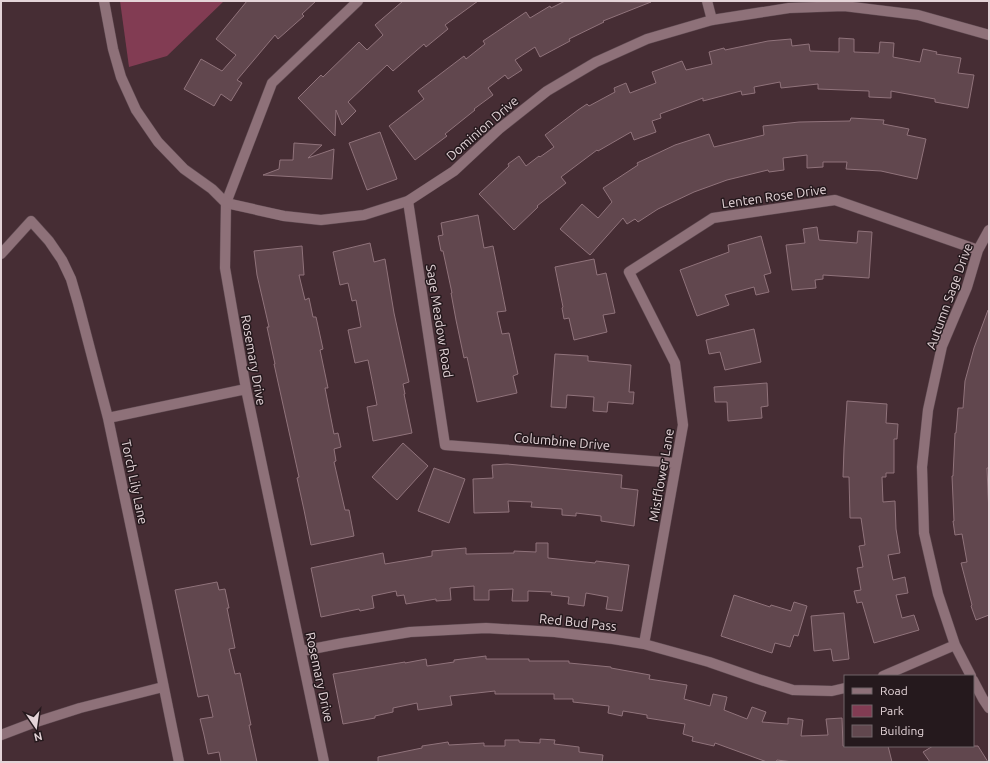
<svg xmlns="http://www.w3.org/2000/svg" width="990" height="763" font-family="Ubuntu,sans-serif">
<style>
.green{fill:#823c53}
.building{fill:#61474e;stroke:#90737b}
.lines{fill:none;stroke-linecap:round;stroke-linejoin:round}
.street-casing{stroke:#5f4a51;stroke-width:11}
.secondary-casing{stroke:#5f4a51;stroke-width:11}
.street{stroke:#8e7179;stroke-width:10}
.secondary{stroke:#8e7179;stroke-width:10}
.labels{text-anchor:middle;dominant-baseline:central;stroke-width:3;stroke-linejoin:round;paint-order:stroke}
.street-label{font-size:13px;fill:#e4d4d8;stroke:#25191d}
</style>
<rect width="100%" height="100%" fill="#462d34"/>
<path class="green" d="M120 1H224L167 56 129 67Z"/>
<path class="building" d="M247 1H316L302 14 304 16 278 39 275 35 237 80 242 83 231 101 221 94 214 106 184 89 201 59 222 71 236 55 216 39Z
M403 1H478L445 25 448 29 426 47 424 44 393 71 387 65 348 102 356 111 342 125 336 110 335 136 298 98 321 75 323 77 359 42 367 50 383 35 375 25Z
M565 1 651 2 603 21 604 22 569 39 570 41 540 57 535 47 515 60 522 70 508 79 505 75 488 88 493 95 474 109 475 110 445 134 447 136 415 160 389 126 424 99 418 91 464 56 466 59 485 44 483 41 526 12 530 18 550 6 551 8Z
M839 38 854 39V52L879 53 880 42 894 43 893 57 920 62 923 49 937 52 936 54 961 58 958 73 974 75 968 108 935 102V99L891 91V98L869 97V91L818 89V84L781 88 780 82 754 87 755 93 742 95 741 91 703 101V98L660 114 661 118 652 121 656 132 634 140 631 132 598 151 597 150 561 177 566 183 537 206 538 207 514 230 479 194 509 166 508 164 519 156 526 166 539 156 540 157 554 147 545 135 578 110 587 104 589 106 615 92 614 88 626 83 630 93 656 83 652 72 682 61 686 70 712 64 709 52 724 48 725 50 768 41 791 39 792 46 809 44 810 51 839 52Z
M851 118 884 120 883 124 909 129 907 135 926 139 917 179 881 171 846 169 847 162H823V167L807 168V155L783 158 784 170 769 172 768 170 727 180 694 192 658 209 638 222 635 219 627 224 623 218 590 255 560 229 582 204 598 218 612 202 603 188 638 165 637 163 675 145 709 134 714 147 764 135 763 126 799 122 850 121Z
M380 132 397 179 367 190 349 143Z
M294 143 322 145 308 158 334 149 332 179 263 175 279 169 280 160H293Z
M478 215 484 248 493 246 506 311 497 312 502 334 509 333 518 374 513 376 517 393 477 402 467 357 464 358 456 320 451 293H452L443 251H441L438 236 443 235 441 223Z
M817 227 819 240 857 243 858 231 872 232 869 278 823 275V279L815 280 816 288 792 290 786 245 805 243 803 229Z
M761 236 771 273 764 275 769 292 756 295 754 287 725 295 729 305 697 316 680 270 729 252 728 245Z
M370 243 374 262 385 259 394 313 409 382 403 384 405 394H404L412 433 373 441 367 407 377 405 368 360 355 363 348 330 361 327 356 300 352 301 348 283 340 285 333 252Z
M302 246 304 275H299L305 300 309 298 313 317H316L323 349 320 350 328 388H325L334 434 338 433 341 447 334 449 336 461 334 462 345 510H349L354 536 311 545 304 510 297 478 299 477 274 364H275L267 327H269L257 275 254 251Z
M594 259 597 275 606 273 615 313 603 315 607 332 574 340 569 318 564 319 562 308 563 307 555 267Z
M988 310H989V468H987L989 515V615L976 620 971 606 972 605 961 563 967 562 962 534 955 535 953 521H954L952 476H953L955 433H956L958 408H963L965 381 974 348Z
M754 329 761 362 725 370 720 352 709 354 706 340Z
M555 354 588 356V361L631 365 629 392H634L633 404 608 402 607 412 593 411 594 397 567 395 566 408 551 407Z
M767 383 768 406 761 407 762 418 728 421 727 402H715L714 387Z
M847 401 887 404 886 423 898 424 897 439H894V473H886V477H882L883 502 895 501 896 529 900 553 888 555 893 580 905 577 908 593 896 595 902 618 914 615 919 630 874 643 862 602 857 603 854 591 861 590 857 568 863 567 859 546 865 545 861 518H850L849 477H843L844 448Z
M403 443 428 466 397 500 372 477Z
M507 464 622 475 621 488 638 490 634 526 601 521V516L576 513V516L562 515V509L531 507 532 502 508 501 509 512 474 513 473 479 493 478 492 465Z
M434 468 465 479 449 523 418 511Z
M536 543H548V558L595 563 596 561 629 565 622 611 606 609 608 597 586 593 584 606 568 604 569 597 551 595 552 592 528 591V601H512L513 589 489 590V600H474V586L450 588 451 600 436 601V599L406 604 404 595 397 596 396 591 372 596 374 608 360 611 359 609 321 617 311 568 383 553 385 564 432 556V551L466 548V554L514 553V551L536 552Z
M217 582 219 590 225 589 229 608H227L235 648 229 649 235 674 240 673 251 725H249L257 762H221L219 752 208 754 204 735 200 719 213 717 208 695 198 697 175 590Z
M734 595 770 607 771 605 791 611 794 602 807 606 798 636 794 635 790 647 775 643 772 653 721 636Z
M844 613 849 659 833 661 831 649 814 651 811 616Z
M486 656V659H529V661H569V663L611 667V668L650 675 649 679 687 685 684 699 710 706 713 694 727 697 724 710 747 719 752 707 766 712 762 722 788 724V718L803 720 801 736 828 735 826 719 842 718 843 746H888L892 762H793L777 760 776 762H767L715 743 714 746 692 741 693 737 683 734 685 724 647 718V715L623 711 622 716 608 713 609 706 573 702V699H554V694H495V691L450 696 452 705 418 710 417 703 393 708V712L375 716V718L343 724 333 674 405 662V663L426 659 427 666 454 662V660Z
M540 739 555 740 554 744 579 747V752L603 755 602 762H378V757L422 748V746L448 742 449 745 484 743V746H505V740H519V742L540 743Z
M933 746H978L988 762H930L923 752Z"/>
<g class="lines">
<g class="street-casing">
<path id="street" d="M707 1 712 20
M408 201 445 445 676 463
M1 254 31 221 49 241 62 260 71 279 78 303 108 418 147 604 179 762
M108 418 246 389
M644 644 683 425 675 363 629 272 713 218 835 200 978 250
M302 651 343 643 410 632 486 628 555 632 613 639 644 644 709 662 758 679 793 690 832 691 845 688
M883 676 955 645
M971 676 955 645 938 594 924 533 922 467 928 410 942 346 967 287 978 250 989 230
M973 680 983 699 989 708
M1 735 30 724 80 708 163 687
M324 762 246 389 225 268 226 203 272 83 358 1"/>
</g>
<g class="secondary-casing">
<path id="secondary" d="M104 1 113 49 121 77 136 110 158 142 184 169 212 189 226 203 284 216 321 220 364 215 408 201 454 171 499 129 547 91 596 62 647 39 712 20 789 8 844 6 918 15 989 35"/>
</g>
<use href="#street" class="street"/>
<use href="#secondary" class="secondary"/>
</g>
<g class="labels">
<g class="street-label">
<text transform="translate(482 128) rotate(-41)">Dominion Drive</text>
<text transform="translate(774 196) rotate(-8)">Lenten Rose Drive</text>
<text transform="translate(949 296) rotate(-70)">Autumn Sage Drive</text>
<text transform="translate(440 321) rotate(81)">Sage Meadow Road</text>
<text transform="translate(254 360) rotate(80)">Rosemary Drive</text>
<text transform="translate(562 441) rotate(5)">Columbine Drive</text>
<text transform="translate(661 475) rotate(-80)">Mistflower Lane</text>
<text transform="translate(135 482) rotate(78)">Torch Lily Lane</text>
<text transform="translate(578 622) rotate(6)">Red Bud Pass</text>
<text transform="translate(320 677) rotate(78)">Rosemary Drive</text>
</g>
</g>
<rect width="990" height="763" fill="none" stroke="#e4d4d8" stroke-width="4"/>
<rect x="844" y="675" width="130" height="72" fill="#25191d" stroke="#716468"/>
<rect x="852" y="688" width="20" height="6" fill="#8e7179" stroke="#716468"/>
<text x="880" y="695" font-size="12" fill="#e4d4d8">Road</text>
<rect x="852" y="705" width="20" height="12" fill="#823c53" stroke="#716468"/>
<text x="880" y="715" font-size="12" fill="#e4d4d8">Park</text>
<rect x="852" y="725" width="20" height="12" fill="#61474e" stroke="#716468"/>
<text x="880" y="735" font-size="12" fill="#e4d4d8">Building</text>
<g transform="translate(36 727) rotate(167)" stroke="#25191d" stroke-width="3" paint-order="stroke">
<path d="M0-3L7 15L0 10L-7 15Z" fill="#e4d4d8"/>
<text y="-6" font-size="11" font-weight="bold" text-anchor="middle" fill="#e4d4d8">N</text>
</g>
</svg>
